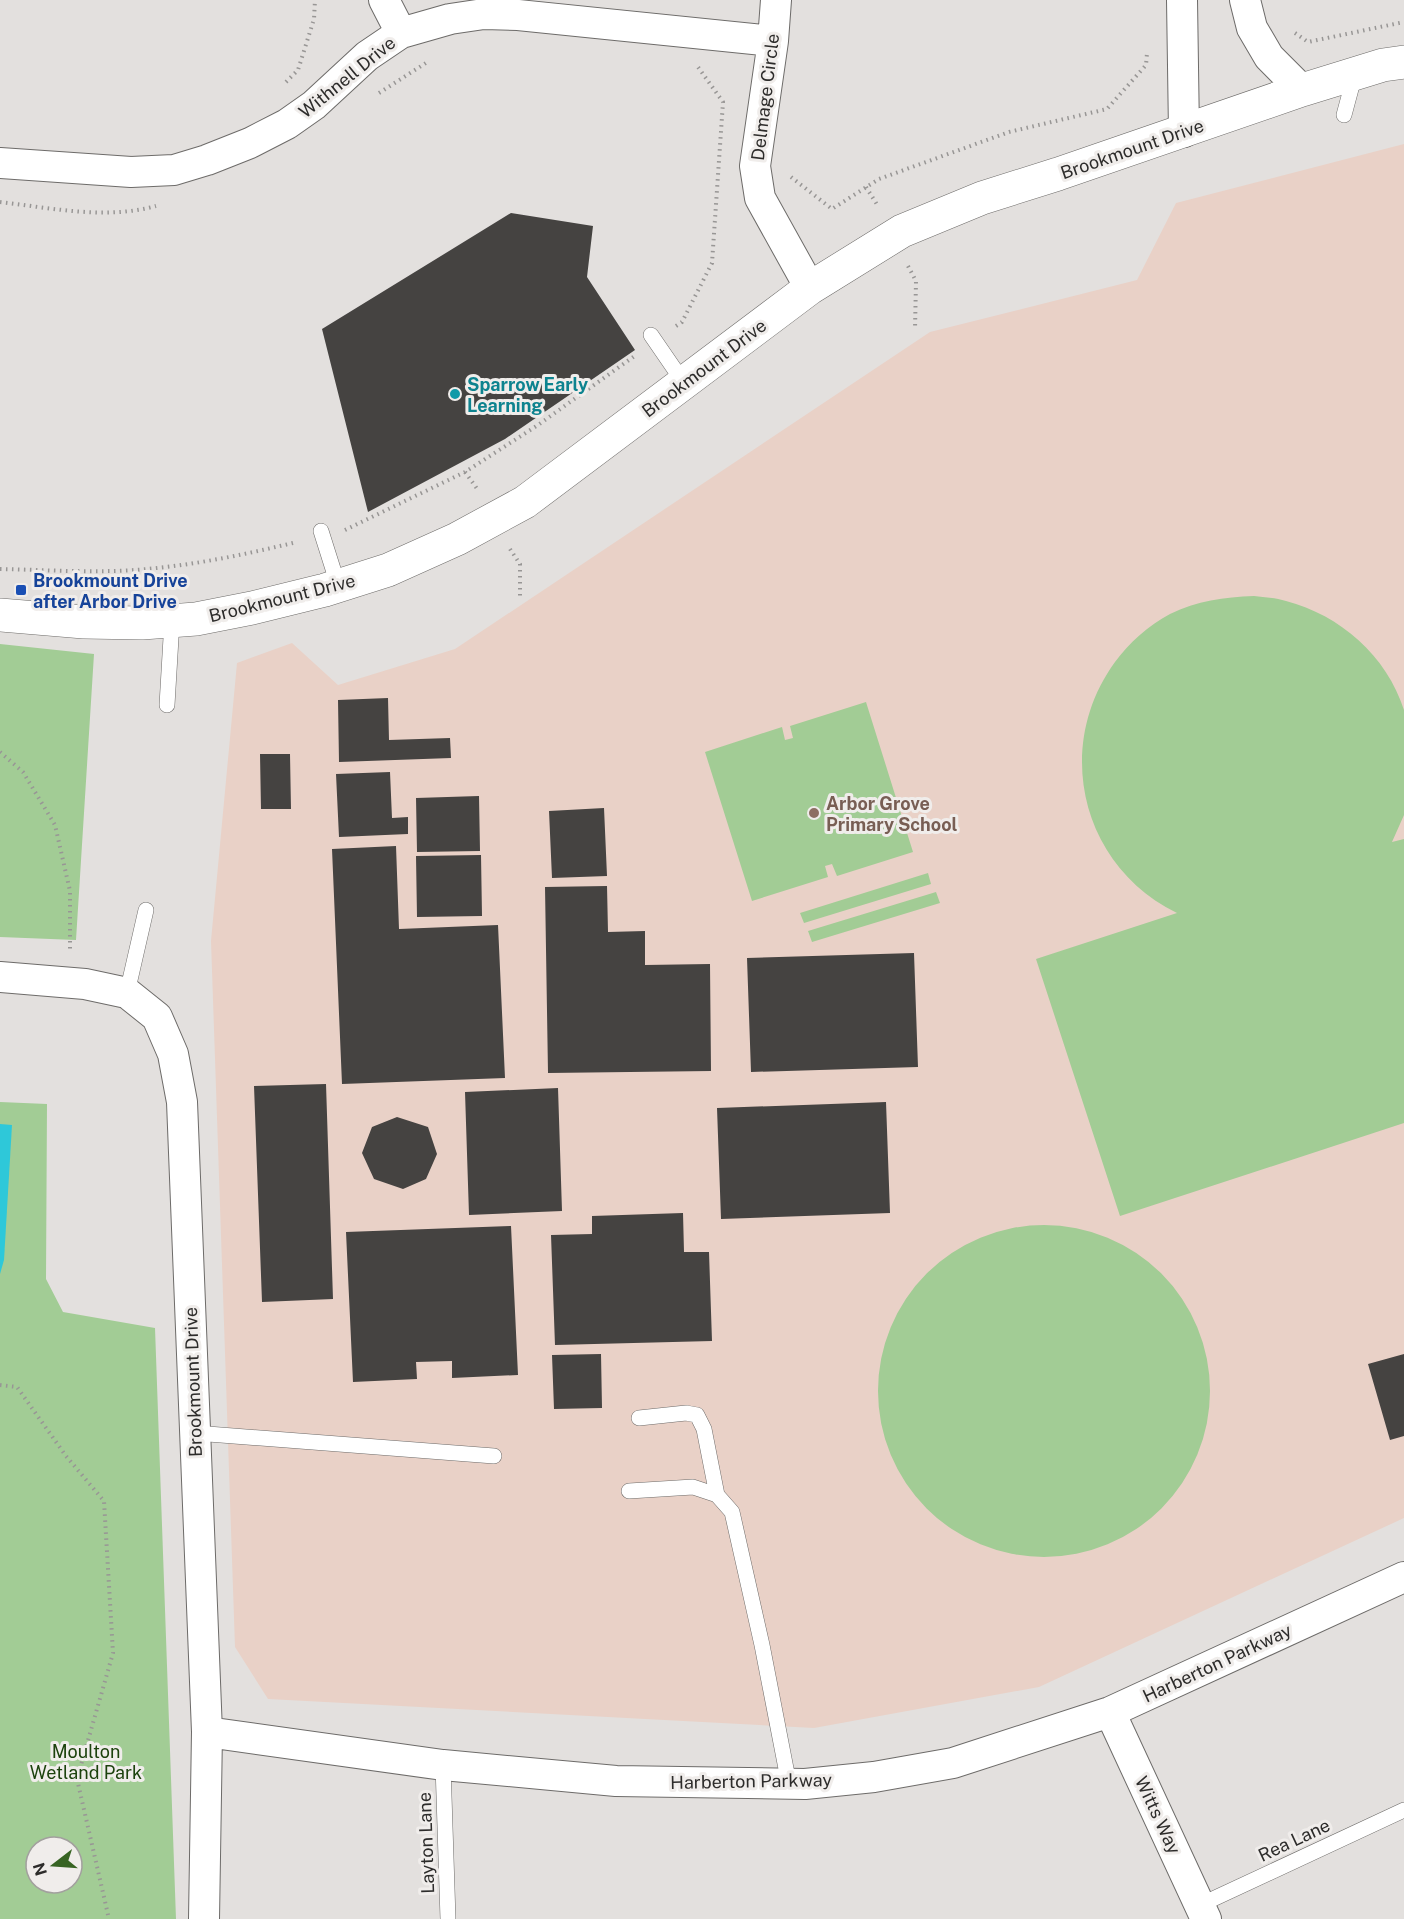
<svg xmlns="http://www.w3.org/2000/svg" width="1404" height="1919" font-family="'Public Sans',sans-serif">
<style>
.education{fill:#e9d1c7}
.green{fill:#a2cc95;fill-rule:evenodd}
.water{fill:#2ec8d9}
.building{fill:#454341}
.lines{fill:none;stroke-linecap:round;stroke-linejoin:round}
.lane-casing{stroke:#6d6b69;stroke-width:16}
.street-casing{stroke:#6d6b69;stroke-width:32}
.secondary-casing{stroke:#6d6b69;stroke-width:34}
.path{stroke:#989695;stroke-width:4;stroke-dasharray:1.5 4.5;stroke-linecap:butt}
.lane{stroke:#fff;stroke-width:15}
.street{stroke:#fff;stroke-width:30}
.secondary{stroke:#fff;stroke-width:33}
.culture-dot{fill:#0f9aa8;stroke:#f0edeb;stroke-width:2}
.transit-dot{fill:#1a4fb4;stroke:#f0edeb;stroke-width:2}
.education-dot{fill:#8d6e63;stroke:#f0edeb;stroke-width:2}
.labels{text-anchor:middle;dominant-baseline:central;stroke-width:6;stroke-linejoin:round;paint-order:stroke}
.street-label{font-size:18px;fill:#2d2c2b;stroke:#f0edeb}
.culture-label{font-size:18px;font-weight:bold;fill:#0d838f;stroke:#f0edeb;text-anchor:start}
.transit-label{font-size:18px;font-weight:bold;fill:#164399;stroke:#f0edeb;text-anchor:start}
.education-label{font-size:18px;font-weight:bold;fill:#785e54;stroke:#f0edeb;text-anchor:start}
.park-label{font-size:18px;fill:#1c420d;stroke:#f0edeb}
</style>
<rect width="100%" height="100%" fill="#e3e0de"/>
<path class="education" d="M1404 144V1518L1039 1687 814 1728 268 1699 235 1647 211 941 237 663 292 643 338 685 455 649 930 332 1137 280 1176 203Z"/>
<path class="green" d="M1254 596C1264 597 1276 598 1286 601 1340 615 1387 656 1404 710V815L1392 842 1404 839V1123L1120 1216 1036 959 1177 913C1081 866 1053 747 1115 662 1129 643 1149 625 1170 614 1197 601 1224 597 1254 596Z
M0 644 94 654 76 940 0 937Z
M866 702 913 852 837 876 832 864 825 866 828 877 752 901 705 752 782 727 785 740 793 738 790 726Z
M928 873 931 884 804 923 800 913Z
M936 892 940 903 812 942 808 931Z
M0 1102 47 1104 46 1279 63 1312 155 1328 176 1919H0ZM36 1847H72V1883H36Z
M878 1391a166 166 0 1 1 332 0a166 166 0 1 1-332 0Z"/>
<path class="water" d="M0 1124 12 1125 4 1260 0 1274Z"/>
<path class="building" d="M511 213 593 226 587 277 635 350 505 439 368 512 322 329Z
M388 698 389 740 450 738 451 758 339 762 338 700Z
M260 754H290L291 809H261Z
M390 772 392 818 408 817V834L339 837 336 774Z
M479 796 480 851 417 852 416 798Z
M604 808 607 876 552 878 549 811Z
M396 846 399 929 498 925 505 1078 342 1084 332 849Z
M481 855 482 916 417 917 416 856Z
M607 886 608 932 645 931V965L710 964 711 1071 548 1073 545 887Z
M914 953 918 1067 751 1072 747 958Z
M326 1084 333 1299 262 1302 254 1086Z
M558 1088 562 1211 469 1215 465 1092Z
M886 1102 890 1213 721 1219 717 1108Z
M397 1117 428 1127 437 1154 426 1179 403 1189 374 1179 362 1153 372 1127Z
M683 1213 684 1252H709L712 1341 555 1345 551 1235 592 1234V1216Z
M511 1226 518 1375 452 1378V1361L416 1362 417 1379 353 1382 346 1232Z
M601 1354 602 1408 554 1409 552 1355Z
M1404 1354V1436L1390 1440 1368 1364Z"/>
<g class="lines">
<g class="lane-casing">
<path id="lane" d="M1344 115 1355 74
M651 335 684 383
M321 531 339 588
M167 705 172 621
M127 993 146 910
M639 1418 686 1413 697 1415 704 1429 717 1495
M195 1433 494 1456
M629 1491 693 1487 717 1495 732 1512 762 1645 789 1784
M443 1765 448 1919
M1200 1905 1404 1810"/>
</g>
<g class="street-casing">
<path id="street" d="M384 0 401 33
M776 0 773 41 755 166 760 198 810 288
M1182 0 1184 132
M1245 0 1252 28 1269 57 1302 90
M0 163 131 172 174 170 207 160 250 143 287 124 314 105 367 56 401 33 450 19 484 14 518 15 773 41
M0 977 85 984 127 993 157 1017 173 1054 182 1102 207 1732 204 1919
M1110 1712 1206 1919
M207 1732 443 1765 616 1781 805 1784 874 1777 953 1763 1110 1712 1404 1577"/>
</g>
<g class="secondary-casing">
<path id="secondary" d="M0 615 84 622 142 623 196 619 252 608 325 590 388 570 457 539 525 502 810 288 902 231 982 198 1058 174 1302 90 1383 65 1404 62"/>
</g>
<path class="path" d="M1295 33 1308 42 1404 22
M286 82 298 70 314 19 315 0
M379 93 429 61
M791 177 832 209 879 179 1009 132 1107 109 1146 65 1147 53
M866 187 878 206
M0 202C52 208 105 220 156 206
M908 266 916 281 915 329
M676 326 682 322 712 263 723 102 698 67
M465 472 478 490
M345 530 465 472 538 425 636 355
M510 549 520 564V599
M0 569C52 570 105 574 157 568 205 563 251 553 297 542
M0 752 23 772 55 825 70 891V950
M0 1385 17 1387 66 1456 104 1501 113 1653 77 1779 109 1919"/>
<use href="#lane" class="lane"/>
<use href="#street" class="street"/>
<use href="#secondary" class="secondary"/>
</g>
<circle class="culture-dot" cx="455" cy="394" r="6"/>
<rect class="transit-dot" x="15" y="584" width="12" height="12" rx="3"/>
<circle class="education-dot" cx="814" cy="813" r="6"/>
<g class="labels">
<g class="street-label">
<text transform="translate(347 77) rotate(-39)">Withnell Drive</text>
<text transform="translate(765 97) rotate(-83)">Delmage Circle</text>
<text transform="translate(1132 149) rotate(-19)">Brookmount Drive</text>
<text transform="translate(704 368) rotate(-37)">Brookmount Drive</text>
<text transform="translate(282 598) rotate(-14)">Brookmount Drive</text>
<text transform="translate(193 1382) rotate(-92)">Brookmount Drive</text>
<text transform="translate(1217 1663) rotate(-25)">Harberton Parkway</text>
<text transform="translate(751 1781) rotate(-1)">Harberton Parkway</text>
<text transform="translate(1158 1815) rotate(65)">Witts Way</text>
<text transform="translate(1294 1840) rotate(-25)">Rea Lane</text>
<text transform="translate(426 1843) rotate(-92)">Layton Lane</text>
</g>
<g class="culture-label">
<text x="467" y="384">Sparrow Early<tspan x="467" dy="21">Learning</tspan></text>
</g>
<g class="transit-label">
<text x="33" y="580">Brookmount Drive<tspan x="33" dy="21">after Arbor Drive</tspan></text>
</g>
<g class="education-label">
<text x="826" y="803">Arbor Grove<tspan x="826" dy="21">Primary School</tspan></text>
</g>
<g class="park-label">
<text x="86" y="1751">Moulton<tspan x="86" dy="21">Wetland Park</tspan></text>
</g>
</g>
<g transform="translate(54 1865) rotate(253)"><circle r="28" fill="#f0edeb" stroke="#a2a09e" stroke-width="1.5"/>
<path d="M0-4.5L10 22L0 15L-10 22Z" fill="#376423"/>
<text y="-9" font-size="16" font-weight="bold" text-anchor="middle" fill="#2d2c2b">N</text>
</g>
</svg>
